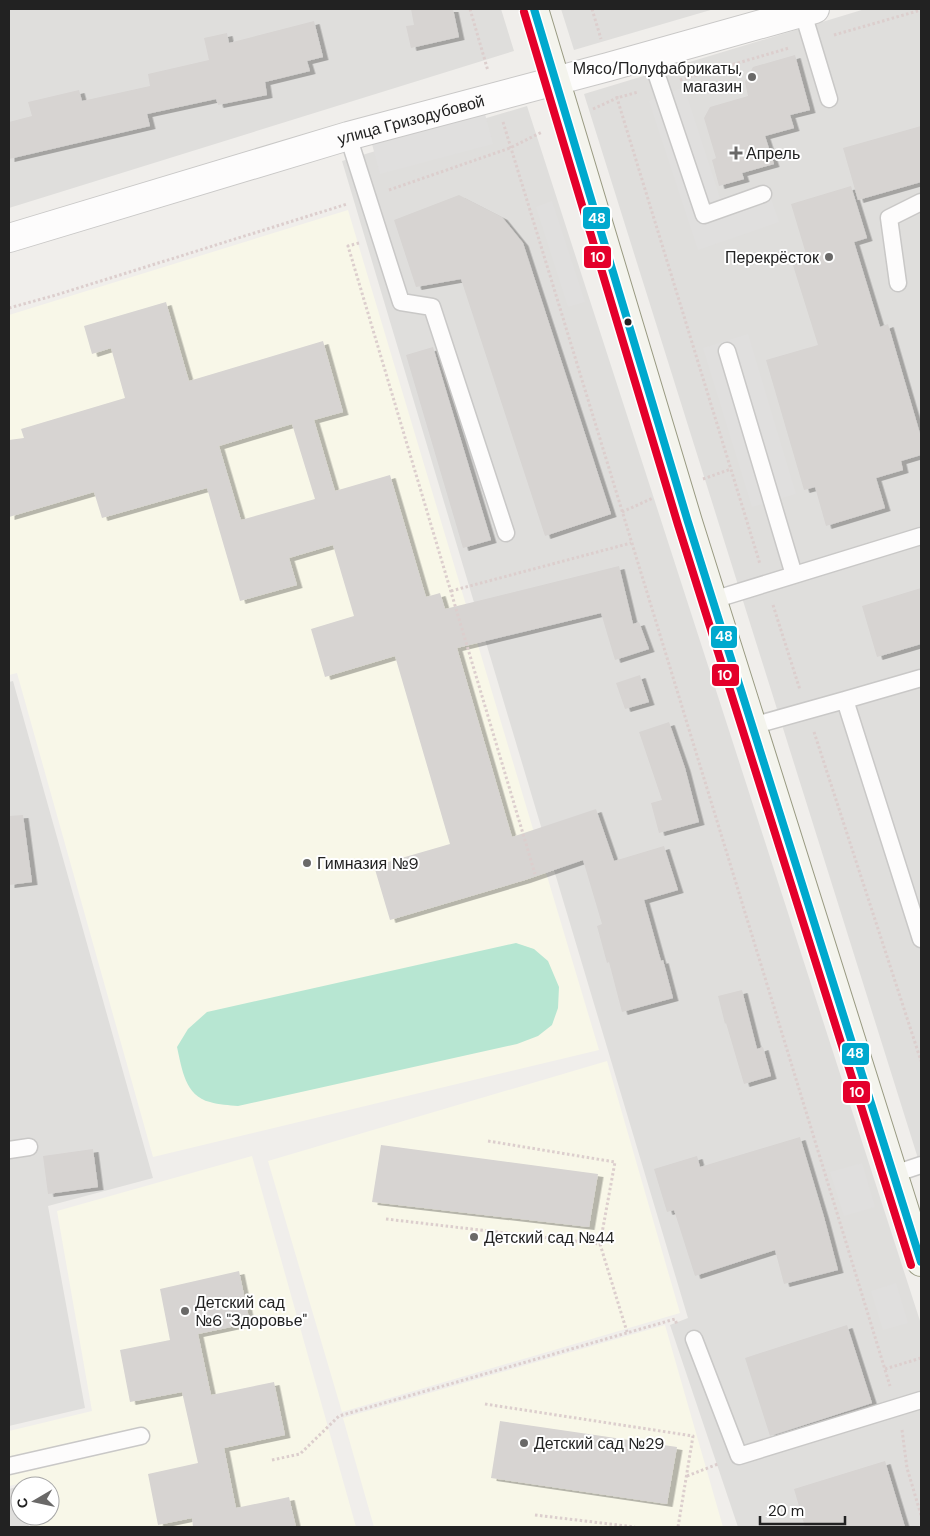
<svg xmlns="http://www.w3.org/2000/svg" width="930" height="1536" font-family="'DM Sans',sans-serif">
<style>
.residential{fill:#dfdedc}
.education{fill:#f8f7e8}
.pitch{fill:#b7e6d2}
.parking{fill:#e0dfde}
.building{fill:#d7d4d2;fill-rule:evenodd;filter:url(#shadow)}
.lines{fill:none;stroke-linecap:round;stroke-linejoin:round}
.service-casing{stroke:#c9c8c7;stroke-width:19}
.minor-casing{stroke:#c9c8c7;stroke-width:30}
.secondary-casing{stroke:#999a82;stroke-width:30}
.path{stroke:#dccecd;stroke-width:3;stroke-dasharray:2.5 2.5;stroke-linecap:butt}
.service{stroke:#fdfcfc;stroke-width:16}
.minor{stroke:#fdfcfc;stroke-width:28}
.secondary{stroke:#f4f4ed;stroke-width:28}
.bus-1-casing{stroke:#fff;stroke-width:11}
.bus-2-casing{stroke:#fff;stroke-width:11}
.bus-1{stroke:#00a9ce;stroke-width:8}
.bus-2{stroke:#e4002b;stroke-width:8}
.poi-dot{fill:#6a6968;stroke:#fff;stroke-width:2}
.bus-dot{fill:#222;stroke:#fff;stroke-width:2}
.labels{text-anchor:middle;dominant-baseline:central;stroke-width:4;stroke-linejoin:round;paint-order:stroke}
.poi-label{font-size:16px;fill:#222;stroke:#fff;text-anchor:start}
.street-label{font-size:16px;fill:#222;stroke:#fff}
.line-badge{stroke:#fff;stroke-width:2}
.badge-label{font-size:14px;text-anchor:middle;font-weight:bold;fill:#fff}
</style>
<defs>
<filter id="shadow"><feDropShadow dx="5.5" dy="3" stdDeviation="0" flood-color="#0004"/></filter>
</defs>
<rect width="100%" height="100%" fill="#f0eeeb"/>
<path class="residential" d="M9 9H501L514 51 9 208Z
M561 9H714L574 50Z
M865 9H921V1168L584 94Z
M527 106 921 1324V1527H738L670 1325 688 1318 342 161Z
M13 681 153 1178 48 1206 85 1408 9 1426V682Z
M20 1486V1516H27L29 1527H9V1489Z"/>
<path class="education" d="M348 210 599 1050 153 1157 17 673 9 675V315Z
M607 1061 680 1313 342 1412 268 1161Z
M252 1156 356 1527H33L30 1516H50V1486H23L22 1483 9 1486V1431L92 1411 57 1211Z
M665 1325 723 1527H374L343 1418Z"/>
<path class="pitch" d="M516 943 534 949 548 961 559 987 558 1008 552 1025 538 1036 517 1044 238 1106C229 1105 219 1105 210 1102 185 1096 182 1069 177 1047L188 1029 207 1012Z"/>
<path class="parking" d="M684 87 720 198 766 184 779 222 698 250 649 101Z
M485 114 493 144 380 174 372 144Z
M552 201 585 302 568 307 536 207Z
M748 334 796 494 752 507 703 348Z
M862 1163 875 1207 844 1216 830 1172Z
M896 1283 908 1323 883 1330 871 1291Z"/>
<path class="building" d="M411 9H453L459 37 411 48 406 26 414 25Z
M314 21 323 57 307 61 310 71 265 82 267 95 218 105 216 99 147 114 150 126 9 159V122L32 116 28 102 79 90 82 101 150 86 148 74 209 60 204 38 227 33 229 43Z
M795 55 810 110 790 115 794 128 765 136 774 164 742 173 744 179 719 186 712 160 716 158 704 118 710 107 748 96 745 82 753 67Z
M921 126V182L858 200 843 148Z
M851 186 867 238 854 242 880 327 888 324 921 437V455L901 461 903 470 876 478 885 508 826 526 815 487 804 490 766 360 818 345 791 259 806 254 791 204Z
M459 195 502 217 523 243 611 514 545 536 461 279 416 287 394 220Z
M166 302 189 381 323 341 343 412 314 420 335 491 390 475 426 597 440 593 445 609 619 566 633 624 639 622 649 649 615 660 601 613 457 648 512 837 596 809 614 861 664 846 678 890 644 900 661 961 663 960 673 998 622 1012 609 962 607 963 597 926 602 924 583 860 525 880 390 920 374 866 450 844 395 656 325 677 311 629 354 616 333 545 289 558 297 585 240 601 207 488 102 518 94 492 9 517V440L24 438 21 429 125 398 111 348 92 354 84 326ZM292 424 315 499 241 520 219 446Z
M433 347 491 540 463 548 406 355Z
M921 588V644L877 657 862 606Z
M640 675 649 702 625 709 616 683Z
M669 722 685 768 699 822 659 833 651 803 662 800 639 732Z
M23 815 32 882 9 885V816Z
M742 990 757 1049 763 1047 771 1076 744 1084 726 1023 725 1024 718 996Z
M800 1137 824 1217 838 1270 784 1284 775 1250 695 1276 674 1210 667 1212 654 1169 697 1156 700 1167Z
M381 1145 598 1174 589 1227 372 1202Z
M93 1149 98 1187 48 1194 43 1156Z
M239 1271 250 1323 198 1334 211 1395 274 1382 285 1435 224 1448 236 1508 289 1497 296 1527H193L192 1518 158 1525 148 1474 198 1463 182 1392 130 1402 120 1350 170 1340 160 1289Z
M847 1325 872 1403 770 1436 745 1358Z
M500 1421 677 1447 667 1504 491 1478Z
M885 1461 905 1527H805L794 1489Z"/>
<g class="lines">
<g class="service-casing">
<path id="service" d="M803 13 829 99
M650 55 704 215 763 194
M348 136 401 302 432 307 506 533
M898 283 889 218 921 202
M727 351 794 575
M713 600 921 536
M845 700 921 678
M752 726 845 700 921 939
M9 1150 29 1147
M894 1174 921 1165
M694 1339 739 1456 921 1400
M9 1466 141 1436"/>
</g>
<g class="minor-casing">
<g id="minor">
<path id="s1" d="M9 238 348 136 608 67 815 9"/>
</g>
</g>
<g class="secondary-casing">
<path id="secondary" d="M534 9 688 522 921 1262"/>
</g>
<path class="path" d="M470 9 488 71
M592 9 601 39
M834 35 921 10
M680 80 789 48
M617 96V98L638 92
M593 109 617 98 760 564
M503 122 890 1386
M389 190 510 148 542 132
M359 243 348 246 535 874
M9 308 56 295 347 204
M703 479 731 469
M622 512 653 498
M451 591 631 543
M773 605 800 690
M814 732 921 1061
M386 1219 600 1244 615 1162 488 1141
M600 1244 627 1332
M885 1369 921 1358
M485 1404 693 1436 678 1527
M902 1430 907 1468 921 1515
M272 1460 300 1454 339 1416 675 1319 677 1325
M687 1476 718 1464
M535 1515 635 1527"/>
<use href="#service" class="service"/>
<use href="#minor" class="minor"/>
<use href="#secondary" class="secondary"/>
<g class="bus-1-casing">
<path id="bus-1" d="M534 9 688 522 921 1262"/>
</g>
<g class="bus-2-casing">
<path id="bus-2" d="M524 12 678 525 911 1265"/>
</g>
<use href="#bus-1" class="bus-1"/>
<use href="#bus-2" class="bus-2"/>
</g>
<g class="poi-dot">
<circle cx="752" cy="77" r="5"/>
<path d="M733.5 145.5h5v5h5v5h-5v5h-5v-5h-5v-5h5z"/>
<circle cx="829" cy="257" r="5"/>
<circle cx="307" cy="863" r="5"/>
<circle cx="474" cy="1237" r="5"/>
<circle cx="185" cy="1311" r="5"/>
<circle cx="524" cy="1443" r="5"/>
</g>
<circle class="bus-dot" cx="628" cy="322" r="4.5"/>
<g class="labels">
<g class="poi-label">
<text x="742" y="68" text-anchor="end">Мясо/Полуфабрикаты,<tspan x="742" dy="18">магазин</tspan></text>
<text x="746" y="153">Апрель</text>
<text x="819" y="257" text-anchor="end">Перекрёсток</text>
<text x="317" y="863">Гимназия №9</text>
<text x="484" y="1237">Детский сад №44</text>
<text x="195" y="1302">Детский сад<tspan x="195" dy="18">№6 "Здоровье"</tspan></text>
<text x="534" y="1443">Детский сад №29</text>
</g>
<g class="street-label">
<text stroke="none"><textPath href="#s1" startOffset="419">улица Гризодубовой</textPath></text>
</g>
</g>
<g class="line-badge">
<rect x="582" y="206" width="29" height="24" rx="5" fill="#00a9ce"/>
<rect x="583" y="245" width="29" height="24" rx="5" fill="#e4002b"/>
<rect x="710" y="625" width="28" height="24" rx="5" fill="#00a9ce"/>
<rect x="711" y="663" width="29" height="24" rx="5" fill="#e4002b"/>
<rect x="841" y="1042" width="29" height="24" rx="5" fill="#00a9ce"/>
<rect x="842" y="1080" width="29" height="24" rx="5" fill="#e4002b"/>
</g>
<g class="badge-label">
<text x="597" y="223">48</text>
<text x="598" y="262">10</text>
<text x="724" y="641">48</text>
<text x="725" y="680">10</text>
<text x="855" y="1058">48</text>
<text x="857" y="1097">10</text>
</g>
<rect width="930" height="1536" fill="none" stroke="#222222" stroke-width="20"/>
<g transform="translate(35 1501) rotate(261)"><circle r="24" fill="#ffffff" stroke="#a7a7a7"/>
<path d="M0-4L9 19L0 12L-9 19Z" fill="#6a6968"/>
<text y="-8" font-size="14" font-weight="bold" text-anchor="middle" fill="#222222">С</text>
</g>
<path d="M760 1516v8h85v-8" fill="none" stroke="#222222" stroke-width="2.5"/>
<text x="768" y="1516" font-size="15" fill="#222222" stroke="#ffffff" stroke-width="4" paint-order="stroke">20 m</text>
</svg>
